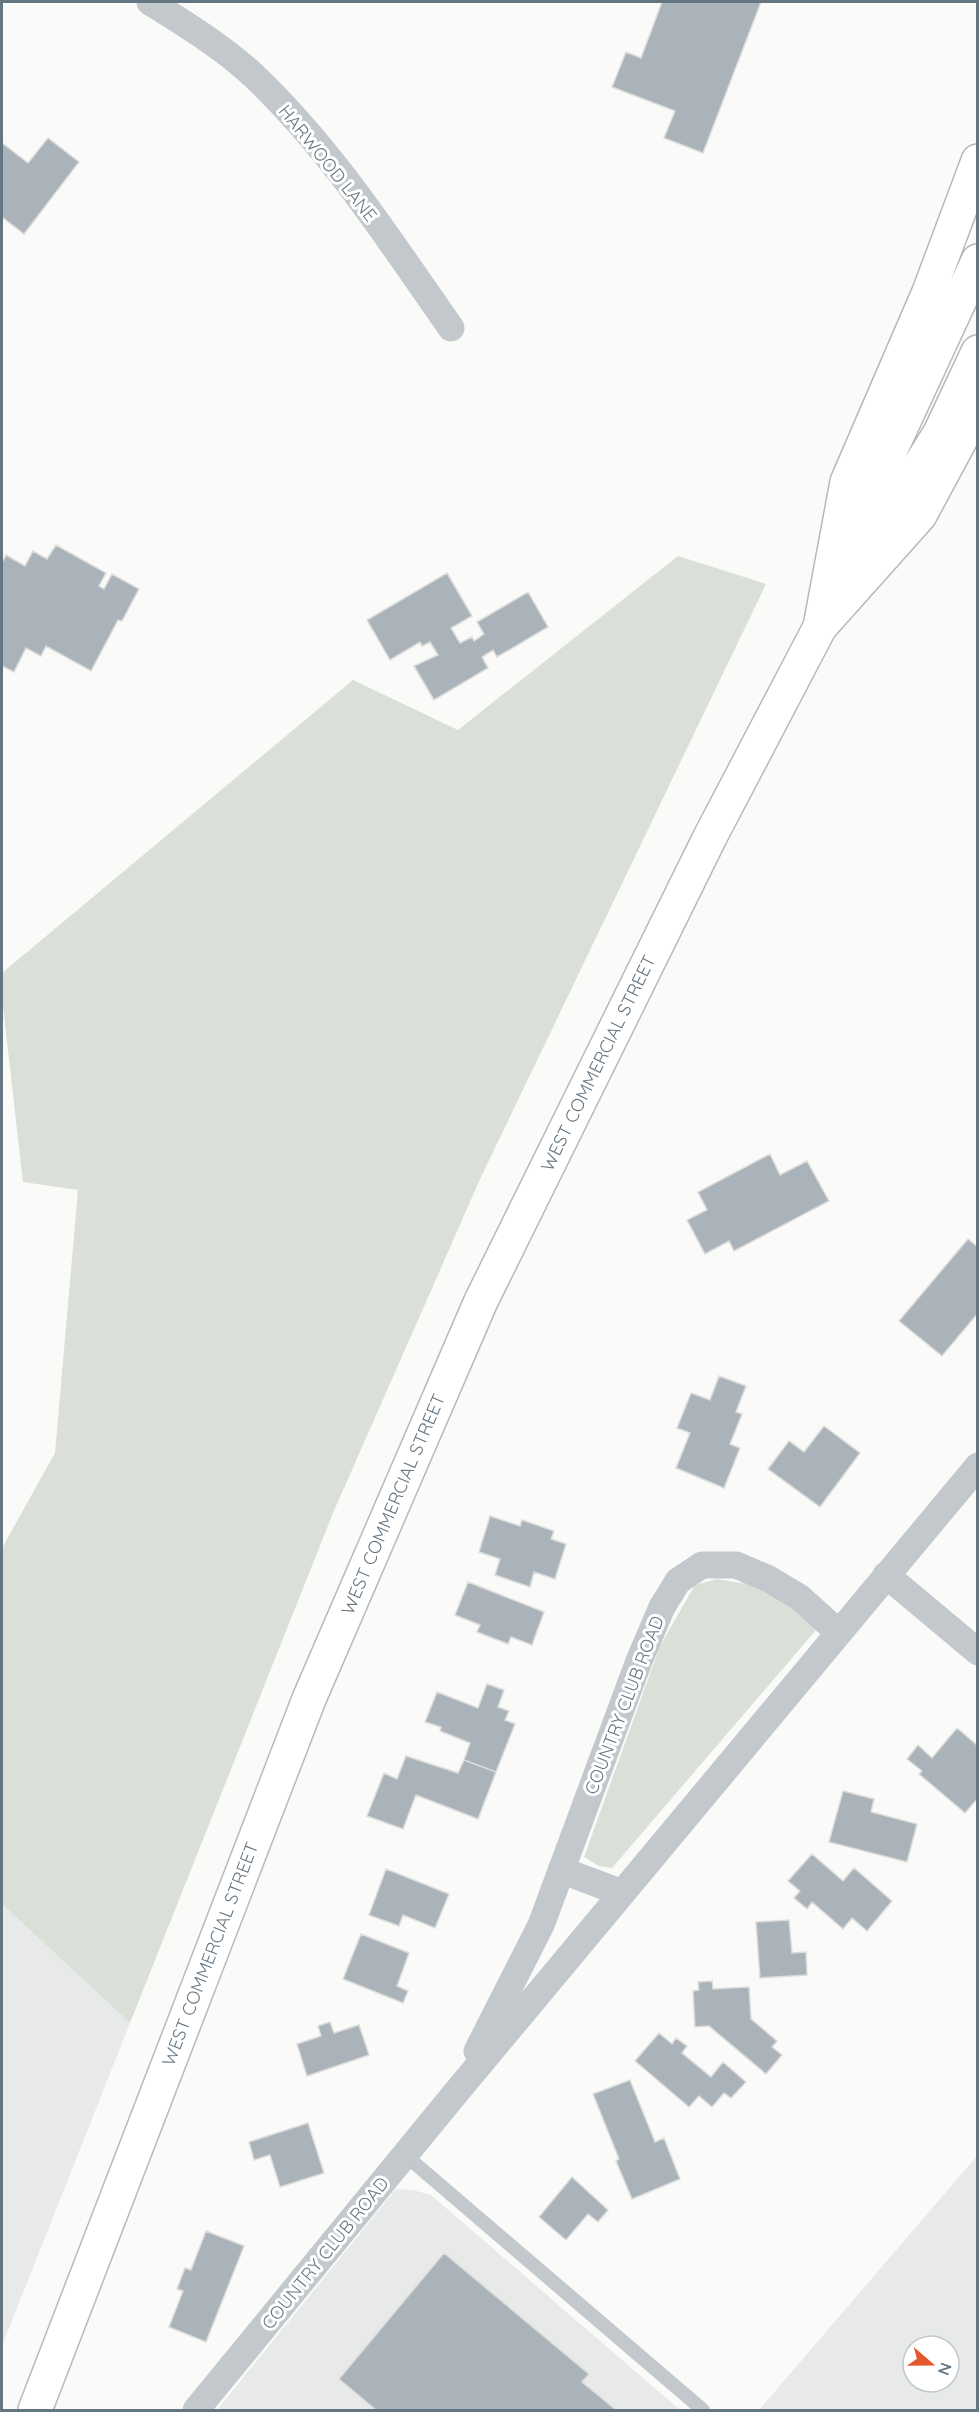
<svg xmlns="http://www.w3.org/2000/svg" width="979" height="2412" font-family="Quicksand,sans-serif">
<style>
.built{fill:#e8e9e9;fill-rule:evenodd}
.green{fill:#dadfd7}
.building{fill:#aab3b9;stroke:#dcdcda;stroke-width:1.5}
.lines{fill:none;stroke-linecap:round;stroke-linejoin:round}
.primary-casing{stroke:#b5babe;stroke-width:36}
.motorway-casing{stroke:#b4b9bd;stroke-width:36}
.service{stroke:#c3c8cc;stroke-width:14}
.minor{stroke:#c3c8cc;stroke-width:27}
.primary{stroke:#fff;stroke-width:33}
.motorway{stroke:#fff;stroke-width:33}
.labels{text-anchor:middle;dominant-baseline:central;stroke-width:6;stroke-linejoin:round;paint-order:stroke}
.street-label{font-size:18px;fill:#657683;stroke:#fff}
</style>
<rect width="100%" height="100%" fill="#fafaf8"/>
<path class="built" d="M2 1904 130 2023 2 2346Z
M977 2156V2410H759ZM913 2346H949V2382H913Z
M396 2189 413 2190 431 2195 680 2410H217Z"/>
<path class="green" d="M678 556 766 584 481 1177 333 1513 130 2023 2 1904V1548L55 1453 78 1190 23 1182 2 998V973L353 680 458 730Z
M717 1579 753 1585 784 1602 816 1630 612 1868 599 1866 584 1857 660 1646 695 1585Z"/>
<path class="building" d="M662 2H761L703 153 664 138 675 111 612 87 626 52 641 58Z
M48 138 79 162 24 234 2 217V143L28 163Z
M56 545 106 573 99 586 104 589 112 574 139 589 122 621 118 620 91 671 46 646 41 656 26 648 14 672 2 666V563L6 555 25 566 33 551 47 559Z
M447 573 472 616 451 628 460 643 472 637 474 641 484 634 477 622 528 592 548 627 497 657 493 650 482 657 488 668 434 700 414 666 438 655 430 642 422 646 420 642 390 660 367 620Z
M770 1154 780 1175 807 1161 829 1201 734 1251 729 1241 705 1254 687 1220 707 1210 698 1192Z
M968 1239 978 1247V1313L942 1356 899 1321Z
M719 1376 746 1386 736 1412 742 1414 730 1444 740 1448 724 1488 676 1468 690 1433 677 1428 691 1393 710 1400Z
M824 1426 860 1453 820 1507 768 1469 789 1441 804 1452Z
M490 1516 520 1526 522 1520 554 1531 551 1539 566 1544 555 1579 534 1572 530 1587 495 1575 500 1559 479 1552Z
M468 1582 544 1612 532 1645 511 1637 508 1644 477 1632 480 1625 455 1615Z
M487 1684 504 1690 498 1707 509 1711 505 1720 515 1724 496 1772 464 1760 470 1743 440 1731 441 1727 425 1722 437 1692 478 1708Z
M957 1728 978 1746V1798L965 1813 919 1774 922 1771 907 1759 918 1745 932 1758Z
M406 1756 458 1773 464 1760 496 1772 478 1819 416 1795 403 1829 367 1816 384 1773 397 1779Z
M843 1791 874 1799 871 1812 917 1824 907 1862 829 1842Z
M812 1854 843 1881 854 1868 892 1901 867 1931 852 1918 843 1929 812 1902 807 1909 794 1898 800 1891 788 1881Z
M386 1869 449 1894 435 1928 403 1915 399 1926 369 1915Z
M789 1920 792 1953 806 1952 807 1975 760 1978 756 1922Z
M361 1934 409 1953 397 1986 408 1991 403 2003 343 1979Z
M712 1981 713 1989 749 1987 751 2019 777 2041 772 2047 782 2055 766 2074 709 2026 695 2027 693 1991 699 1990 698 1982Z
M330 2022 334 2033 359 2025 369 2055 307 2076 297 2044 321 2036 318 2026Z
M659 2033 672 2044 676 2038 687 2046 682 2053 711 2077 723 2062 746 2082 731 2098 724 2093 712 2107 699 2096 689 2107 635 2061Z
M630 2080 655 2142 664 2138 680 2179 632 2199 616 2161 619 2159 593 2094Z
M308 2123 324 2173 280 2187 270 2155 254 2160 249 2142Z
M572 2177 608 2210 598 2222 588 2214 566 2240 539 2217Z
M206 2231 244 2246 206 2342 169 2327 183 2291 177 2289 185 2268 191 2270Z
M444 2253 589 2374 582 2382 616 2410H376L339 2379Z"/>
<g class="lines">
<g class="primary-casing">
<path id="primary" d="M35 2410 309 1699 481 1301 710 837 820 627"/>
</g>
<g class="motorway-casing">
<path id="motorway" d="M866 552 940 433 978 352
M848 556 886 460 978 261
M820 627 847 482 929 292 978 161
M820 627 920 515 978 407"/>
</g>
<path class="service" d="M405 2155 703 2410"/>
<path class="minor" d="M150 2C185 24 223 47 254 76 332 150 390 241 451 328
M886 1575 978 1652
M561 1870 622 1893
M477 2051 541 1925 639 1661 662 1607 678 1581 702 1565H736L769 1579 799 1597 838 1632
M196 2410 454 2095 978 1466"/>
<use href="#primary" class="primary"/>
<use href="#motorway" class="motorway"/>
</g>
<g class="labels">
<g class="street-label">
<text transform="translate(328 163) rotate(51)">HARWOOD LANE</text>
<text transform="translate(598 1063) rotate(-64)">WEST COMMERCIAL STREET</text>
<text transform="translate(393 1504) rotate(-67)">WEST COMMERCIAL STREET</text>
<text transform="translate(624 1705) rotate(-69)">COUNTRY CLUB ROAD</text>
<text transform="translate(210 1954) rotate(-69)">WEST COMMERCIAL STREET</text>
<text transform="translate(325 2253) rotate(-51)">COUNTRY CLUB ROAD</text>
</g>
</g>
<rect width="979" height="2412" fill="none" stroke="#657683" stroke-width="6"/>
<g transform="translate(931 2364) rotate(110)"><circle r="28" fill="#ffffff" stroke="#c1c8cd" stroke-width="1.5"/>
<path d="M0-4.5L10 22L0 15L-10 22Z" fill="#e4572e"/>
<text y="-9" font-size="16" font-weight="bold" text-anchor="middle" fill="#657683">N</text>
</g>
</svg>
